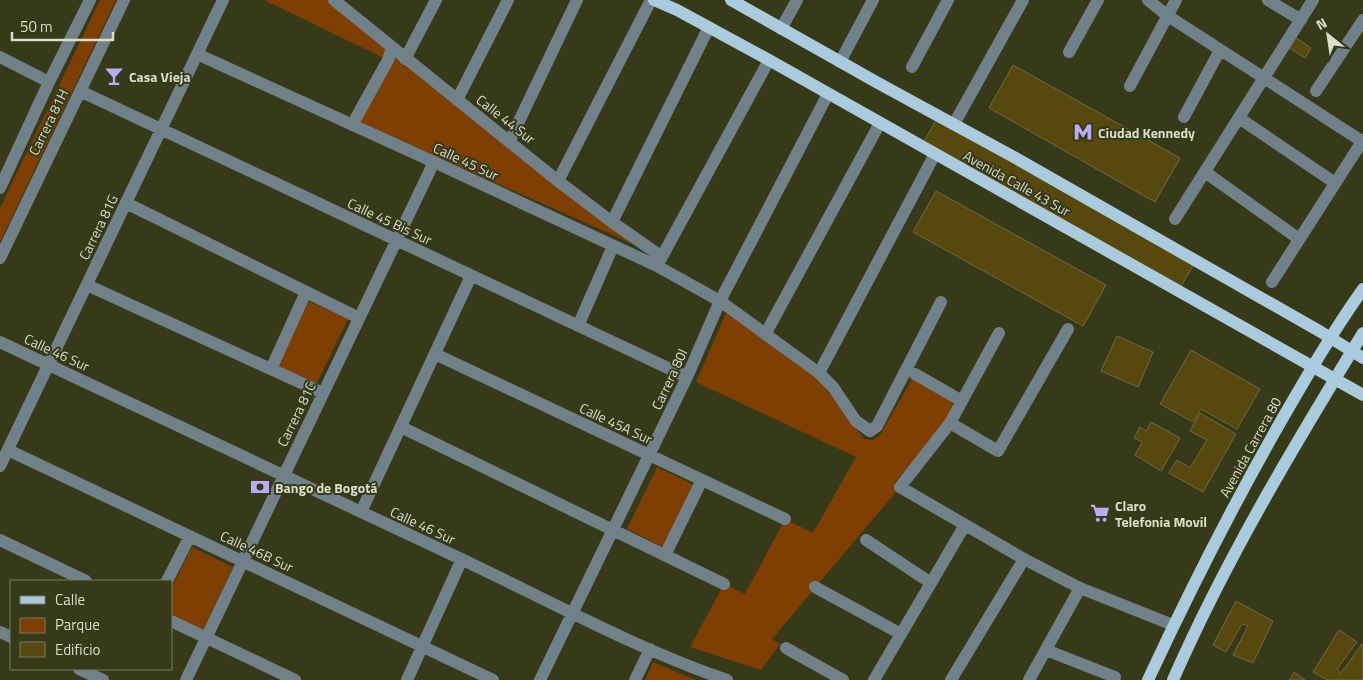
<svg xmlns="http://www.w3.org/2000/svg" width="1363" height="680" font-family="'Titillium Web',sans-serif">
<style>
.green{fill:#7f3f02}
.building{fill:#57490d;stroke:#716846}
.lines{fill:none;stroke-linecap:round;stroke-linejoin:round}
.minor{stroke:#71818a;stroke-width:12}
.major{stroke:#aacadd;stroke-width:12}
.labels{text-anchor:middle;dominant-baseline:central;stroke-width:4;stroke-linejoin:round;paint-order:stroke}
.poi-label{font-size:14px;font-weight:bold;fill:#daddca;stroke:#363a19;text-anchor:start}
.street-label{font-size:14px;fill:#daddca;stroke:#363a19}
</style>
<rect width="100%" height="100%" fill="#363a19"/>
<path class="green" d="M100 0H116L0 242V208Z
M264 0H334L662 257 355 120 388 60Z
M309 301 348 319 316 385 278 366Z
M726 313 814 376 825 387 864 439 873 440 880 435 915 374 955 397 946 422 894 483 900 487 772 639 780 644 761 670 690 647 724 584 745 594 785 519 813 533 856 457 696 382Z
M657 467 696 486 665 548 627 529Z
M192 547 233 567 203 630 171 614V589Z
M653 662 696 680H645Z"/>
<path class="building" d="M1292 35 1311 48 1305 58 1285 45Z
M1013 65 1180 158 1155 202 989 108Z
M937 119 1194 264 1180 288 923 143Z
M936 191 1106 285 1083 326 913 232Z
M1117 336 1153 352 1138 387 1101 371Z
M1191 350 1260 389 1237 429 1201 409 1193 422 1160 404Z
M1200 413 1236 434 1203 492 1169 473 1177 460 1190 468 1207 440 1190 431Z
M1151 422 1180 438 1161 471 1135 455 1142 442 1134 438 1140 427 1146 431Z
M1236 601 1273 621 1253 663 1233 655 1248 626 1242 624 1226 652 1213 645Z
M1339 630 1357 642 1337 669 1341 673 1362 644 1363 645V680H1327L1313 672Z
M1294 672 1305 680H1289Z"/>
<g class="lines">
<path class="minor" d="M334 0 558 181 612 222 662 257
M1148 0 1168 16 1363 142
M1268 0 1301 20
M781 29 797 0
M1069 52 1098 0
M197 54 434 162 657 266 720 301 819 373 833 387 856 421 870 431 877 426 941 302
M0 57 49 82
M405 59 436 0
M840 62 873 0
M912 67 948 0
M1130 86 1176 0
M80 91 687 377
M1316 91 1363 20
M457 100 508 0
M1184 117 1220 50
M1239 118 1335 183
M954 124 1023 0
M352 125 388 60 392 48
M510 140 577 0
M1205 172 1299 239
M558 181 651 0
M0 188 49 82 90 0
M126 203 359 318
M1175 219 1313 0
M612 222 709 27
M0 258 124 0
M658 264 769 60
M1272 282 1363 140
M87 285 323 393
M578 326 613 246
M766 333 880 123
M999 333 950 423 900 487 1024 559 1080 588 1173 625
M0 342C153 414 306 486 459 558 548 600 634 648 727 680
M435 354 785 519
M271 369 306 292
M819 373 935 154
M915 374 962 401
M950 423 998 451 1068 329
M401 427 724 584
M8 450 493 680
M0 466 223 0
M361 512 471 276
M0 540 86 581
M866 540 931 583
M665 555 702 480
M167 581 190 536
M815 587 901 634
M171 621 295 680
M0 632 11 637
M786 648 843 680
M1046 650 1115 677
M79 669 103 680
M186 680 434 162
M407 680 462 559
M540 680 687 377 720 301 828 94
M635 680 650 649
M874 680 965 525
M951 680 1024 559
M1029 680 1080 588"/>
<path class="major" d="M654 0 677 10 769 60 1363 395
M731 0 878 83 1012 156 1321 332 1363 358
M1148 680C1189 592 1233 505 1281 421 1307 376 1333 331 1363 289
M1173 680C1226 559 1294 446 1363 333"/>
</g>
<defs>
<g id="bar-bare" transform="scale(1.5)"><path d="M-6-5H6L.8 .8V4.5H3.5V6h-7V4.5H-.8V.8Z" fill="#bbaaf6" stroke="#363a19" stroke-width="2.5" paint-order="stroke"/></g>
<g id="metro-bare" transform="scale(1.5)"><path d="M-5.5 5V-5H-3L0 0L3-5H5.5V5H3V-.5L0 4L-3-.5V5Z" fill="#bbaaf6" stroke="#363a19" stroke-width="2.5" paint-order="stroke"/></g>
<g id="bank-bare" transform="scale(1.5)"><path d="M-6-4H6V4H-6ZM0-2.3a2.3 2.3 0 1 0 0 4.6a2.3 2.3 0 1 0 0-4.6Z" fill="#bbaaf6" stroke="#363a19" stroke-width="2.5" paint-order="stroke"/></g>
<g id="supermarket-bare" transform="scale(1.5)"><path d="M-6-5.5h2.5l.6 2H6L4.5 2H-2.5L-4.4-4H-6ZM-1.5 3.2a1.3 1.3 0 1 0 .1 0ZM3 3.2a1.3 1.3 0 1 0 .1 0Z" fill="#bbaaf6" stroke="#363a19" stroke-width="2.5" paint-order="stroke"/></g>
</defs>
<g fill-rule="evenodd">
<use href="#bar-bare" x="114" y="76"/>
<use href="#metro-bare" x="1083" y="132"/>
<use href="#bank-bare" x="260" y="487"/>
<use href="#supermarket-bare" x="1100" y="513"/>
</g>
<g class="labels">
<g class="poi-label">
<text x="129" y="76">Casa Vieja</text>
<text x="1098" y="132">Ciudad Kennedy</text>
<text x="275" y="487">Bango de Bogotá</text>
<text x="1115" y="505">Claro<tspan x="1115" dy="16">Telefonia Movil</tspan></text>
</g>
<g class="street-label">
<text transform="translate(506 119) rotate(38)">Calle 44 Sur</text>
<text transform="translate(48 122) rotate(-64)">Carrera 81H</text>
<text transform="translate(466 161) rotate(25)">Calle 45 Sur</text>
<text transform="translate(1017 183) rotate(29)">Avenida Calle 43 Sur</text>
<text transform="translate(390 221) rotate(25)">Calle 45 Bis Sur</text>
<text transform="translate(98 227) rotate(-64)">Carrera 81G</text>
<text transform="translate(57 352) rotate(25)">Calle 46 Sur</text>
<text transform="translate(669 379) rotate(-65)">Carrera 80I</text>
<text transform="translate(296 414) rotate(-64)">Carrera 81C</text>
<text transform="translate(616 423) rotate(25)">Calle 45A Sur</text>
<text transform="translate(1250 447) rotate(-61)">Avenida Carrera 80</text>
<text transform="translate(423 525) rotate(25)">Calle 46 Sur</text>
<text transform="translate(257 551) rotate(25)">Calle 46B Sur</text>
</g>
</g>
<rect x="10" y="580" width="162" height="90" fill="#363a19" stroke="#787b60"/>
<rect x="20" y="596" width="25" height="8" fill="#aacadd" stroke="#787b60"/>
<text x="55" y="605" font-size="15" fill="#daddca">Calle</text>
<rect x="20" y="618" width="25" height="15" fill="#7f3f02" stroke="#787b60"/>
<text x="55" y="630" font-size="15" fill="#daddca">Parque</text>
<rect x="20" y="642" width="25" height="15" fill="#57490d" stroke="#787b60"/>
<text x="55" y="655" font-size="15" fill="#daddca">Edificio</text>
<g transform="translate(1328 35) rotate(330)" stroke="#363a19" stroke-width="4" paint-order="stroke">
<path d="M0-4L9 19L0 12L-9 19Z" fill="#daddca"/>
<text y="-8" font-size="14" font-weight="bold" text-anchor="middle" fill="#daddca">N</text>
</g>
<path d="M12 32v8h101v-8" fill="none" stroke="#daddca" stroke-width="2.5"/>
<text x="20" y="32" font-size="15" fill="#daddca" stroke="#363a19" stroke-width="4" paint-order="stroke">50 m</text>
</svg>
